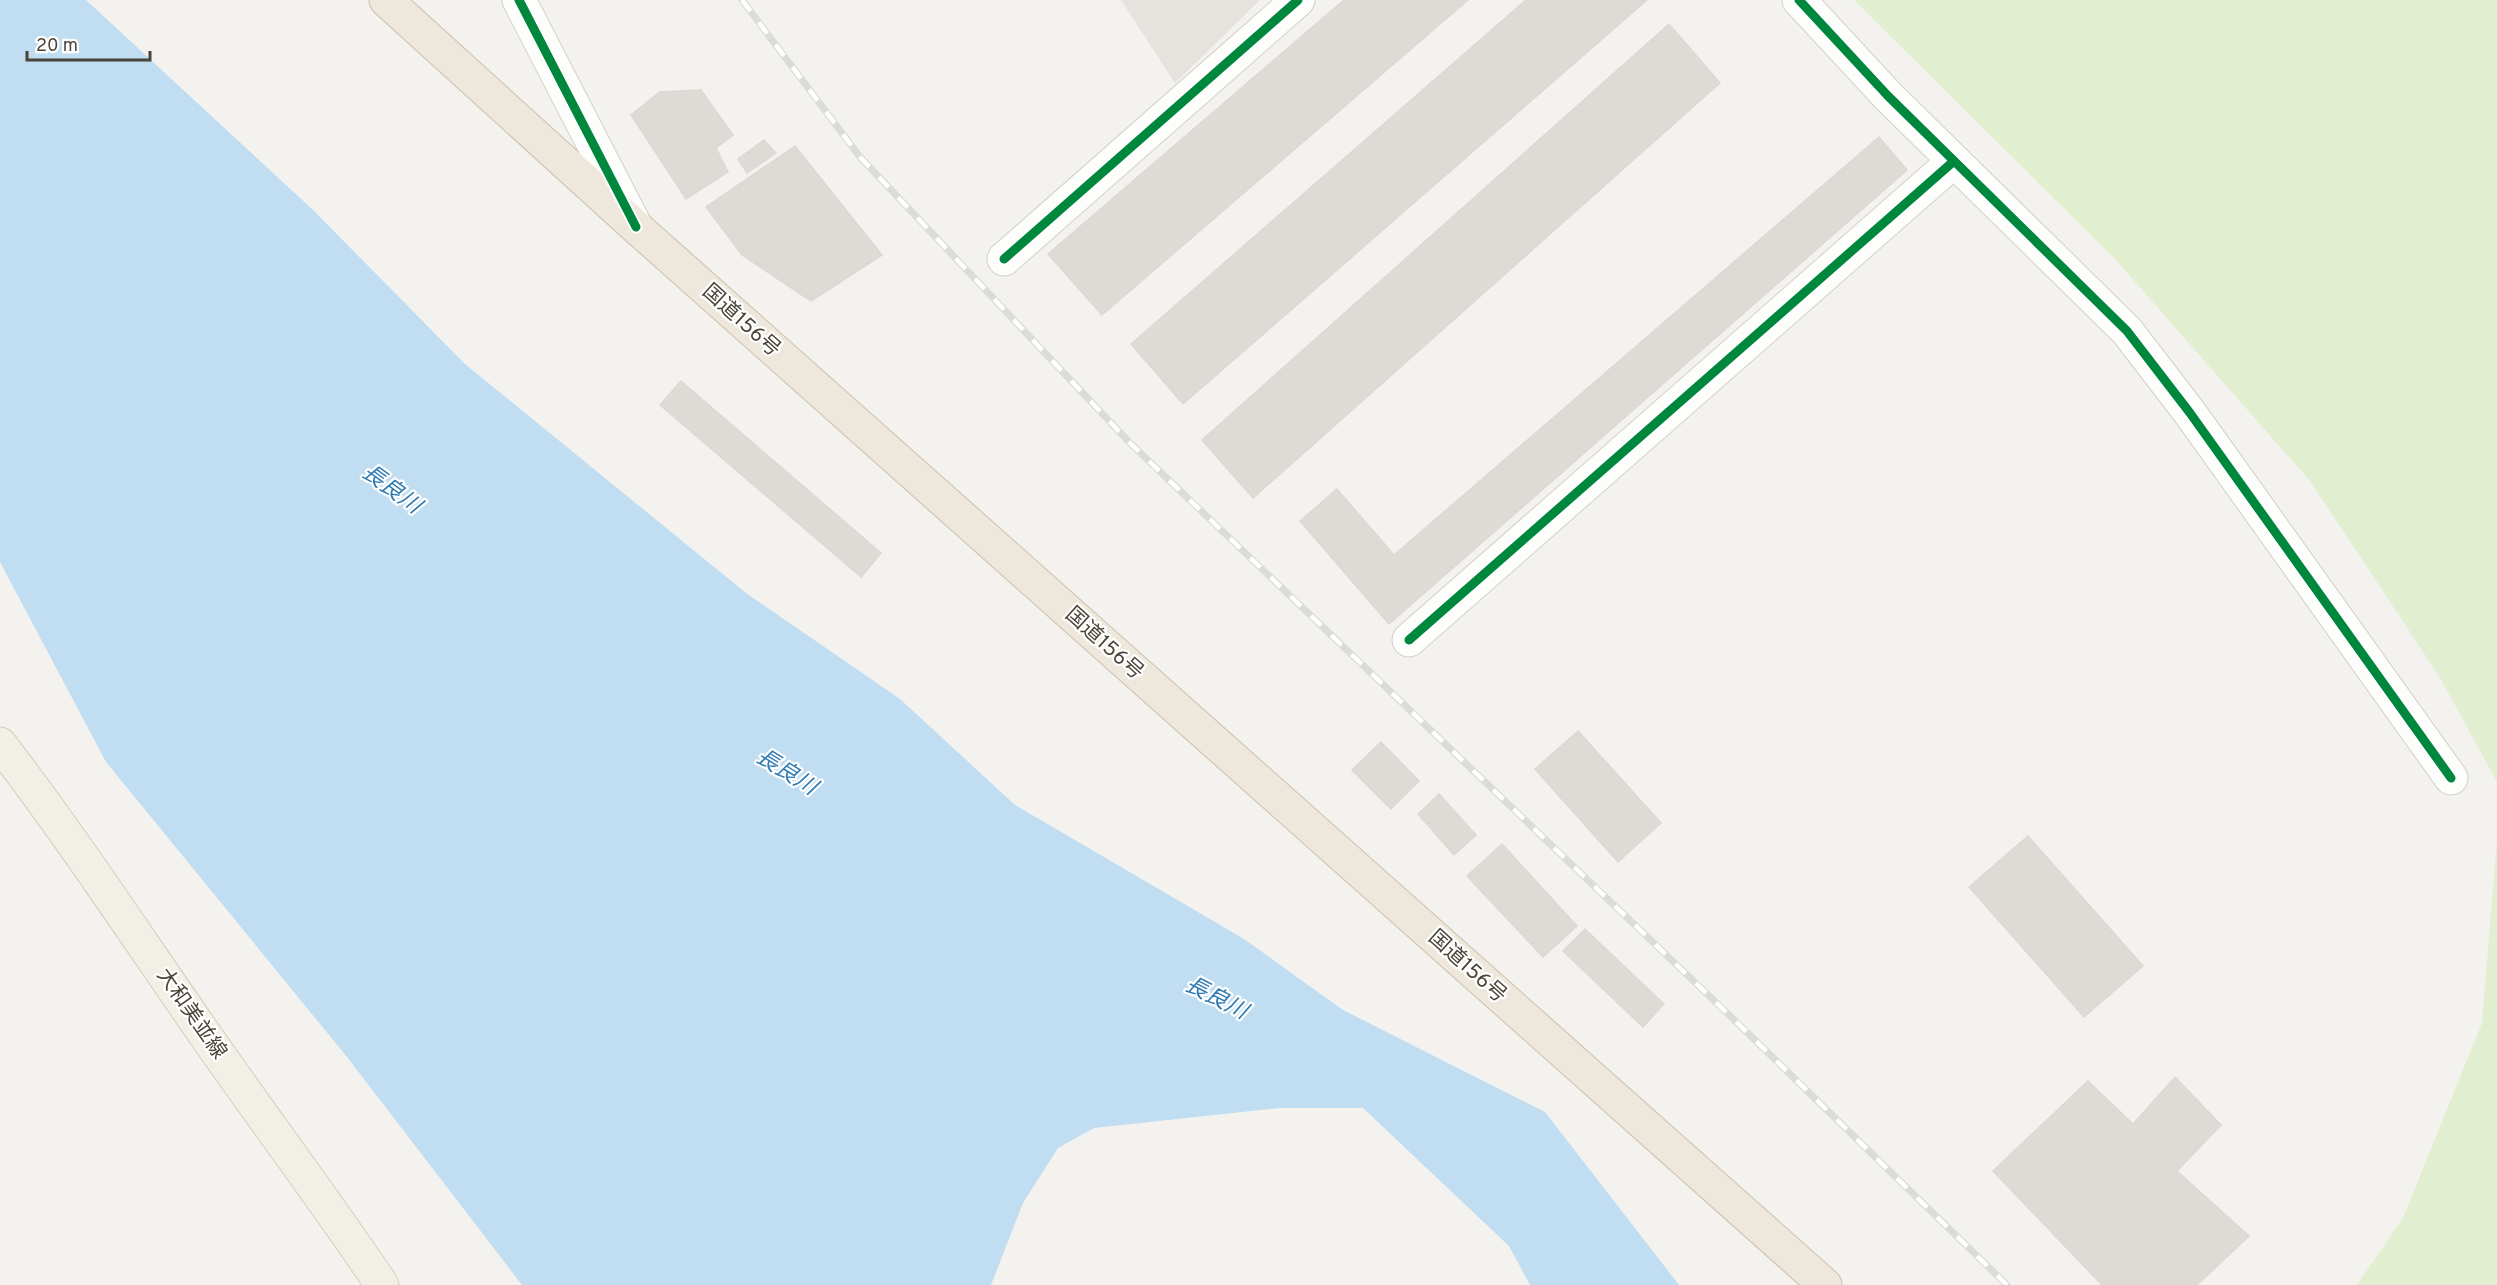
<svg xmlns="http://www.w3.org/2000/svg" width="2497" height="1285" font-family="Overpass,'Noto Sans JP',sans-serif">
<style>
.green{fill:#e1eecf}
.parking{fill:#e6e3df}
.water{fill:#c0ddf1}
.building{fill:#dedbd6;stroke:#dcd9d4;stroke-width:1.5}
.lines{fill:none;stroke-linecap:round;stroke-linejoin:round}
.street-casing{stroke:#d2d0cb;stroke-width:35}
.primary-casing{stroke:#d6cebb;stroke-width:35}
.highway-casing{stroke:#ccbfa9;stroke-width:35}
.street{stroke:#fdfdfc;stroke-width:33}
.primary{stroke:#f2efe6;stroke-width:33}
.highway{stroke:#ede8db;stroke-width:33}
.rail-casing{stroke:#dbdbda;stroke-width:7}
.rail{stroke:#fff;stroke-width:4.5;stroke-dasharray:14;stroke-linecap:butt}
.cycleway-casing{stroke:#fff;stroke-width:13}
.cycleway{stroke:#00873e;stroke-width:9}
.labels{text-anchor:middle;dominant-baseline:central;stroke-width:4.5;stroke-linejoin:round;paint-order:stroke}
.street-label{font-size:21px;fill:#4b4439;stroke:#fff}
.water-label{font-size:22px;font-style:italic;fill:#2e7ab2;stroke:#fff}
</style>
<rect width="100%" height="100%" fill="#f4f2ee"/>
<path class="green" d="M1854 0H2497V782L2439 676 2310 481 2115 259Z
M2497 840V1285H2357L2403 1218 2482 1023Z"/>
<path class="parking" d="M1121 0H1260L1175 83Z"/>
<path class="water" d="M0 0H86L313 210 465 364 746 593 900 699 1015 805 1244 939 1343 1010 1545 1112 1679 1285H1530L1509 1246 1363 1108H1280L1094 1128 1058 1148 1023 1203 991 1285H522L347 1057 106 762 0 562Z"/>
<path class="building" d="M1344 0H1468L1102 315 1048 254Z
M1526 0H1647L1183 404 1131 344Z
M1669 24 1720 83 1253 498 1202 440Z
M701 90 733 135 716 148 728 172 686 199 631 115 660 92Z
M1879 137 1907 170 1389 624 1300 521 1337 489 1394 555Z
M764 140 776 153 747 173 738 159Z
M795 146 882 255 811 301 742 255 706 207Z
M681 381 881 553 861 577 660 405Z
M1578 731 1661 823 1618 862 1535 769Z
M1381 742 1419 781 1391 809 1352 770Z
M1439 794 1476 835 1454 855 1418 814Z
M2028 836 2143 966 2084 1017 1969 887Z
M1502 844 1577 926 1543 957 1467 876Z
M1585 929 1664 1004 1643 1027 1563 951Z
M2175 1077 2221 1125 2177 1171 2249 1236 2197 1285H2102L1993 1171 2088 1081 2133 1124Z"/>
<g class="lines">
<g class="street-casing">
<path id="street" d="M519 0 635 225
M1799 0 1888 96 2127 331 2190 413 2451 778
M1004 259 1298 0
M1409 640 1954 161"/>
</g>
<g class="primary-casing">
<path id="primary" d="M0 744C70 835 133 931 199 1026 259 1113 323 1197 382 1285"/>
</g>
<g class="highway-casing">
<path id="highway" d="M386 0 636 227 1825 1285"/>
</g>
<use href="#street" class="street"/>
<use href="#primary" class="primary"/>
<use href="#highway" class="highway"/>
<g class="rail-casing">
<path id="rail" d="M742 0 860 157 1129 442 1725 1011 2007 1285"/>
</g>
<use href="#rail" class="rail"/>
<g class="cycleway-casing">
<path id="cycleway" d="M519 0 636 227
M1799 0 1888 96 2127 331 2190 413 2451 778
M1004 259 1298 0
M1409 640 1954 161"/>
</g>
<use href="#cycleway" class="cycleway"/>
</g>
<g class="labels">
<g class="street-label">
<text transform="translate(741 321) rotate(42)">国道156号</text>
<text transform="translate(1104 644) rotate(42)">国道156号</text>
<text transform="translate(1467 967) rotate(42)">国道156号</text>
<text transform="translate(191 1014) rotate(55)">大和美並線</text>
</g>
<g class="water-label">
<text transform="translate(391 490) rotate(36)">長良川</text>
<text transform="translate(786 773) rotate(32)">長良川</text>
<text transform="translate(1216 999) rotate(27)">長良川</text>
</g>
</g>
<path d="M27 51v9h123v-9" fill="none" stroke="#4b4439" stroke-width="3"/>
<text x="36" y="51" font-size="18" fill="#4b4439" stroke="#ffffff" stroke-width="4.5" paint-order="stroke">20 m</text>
</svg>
